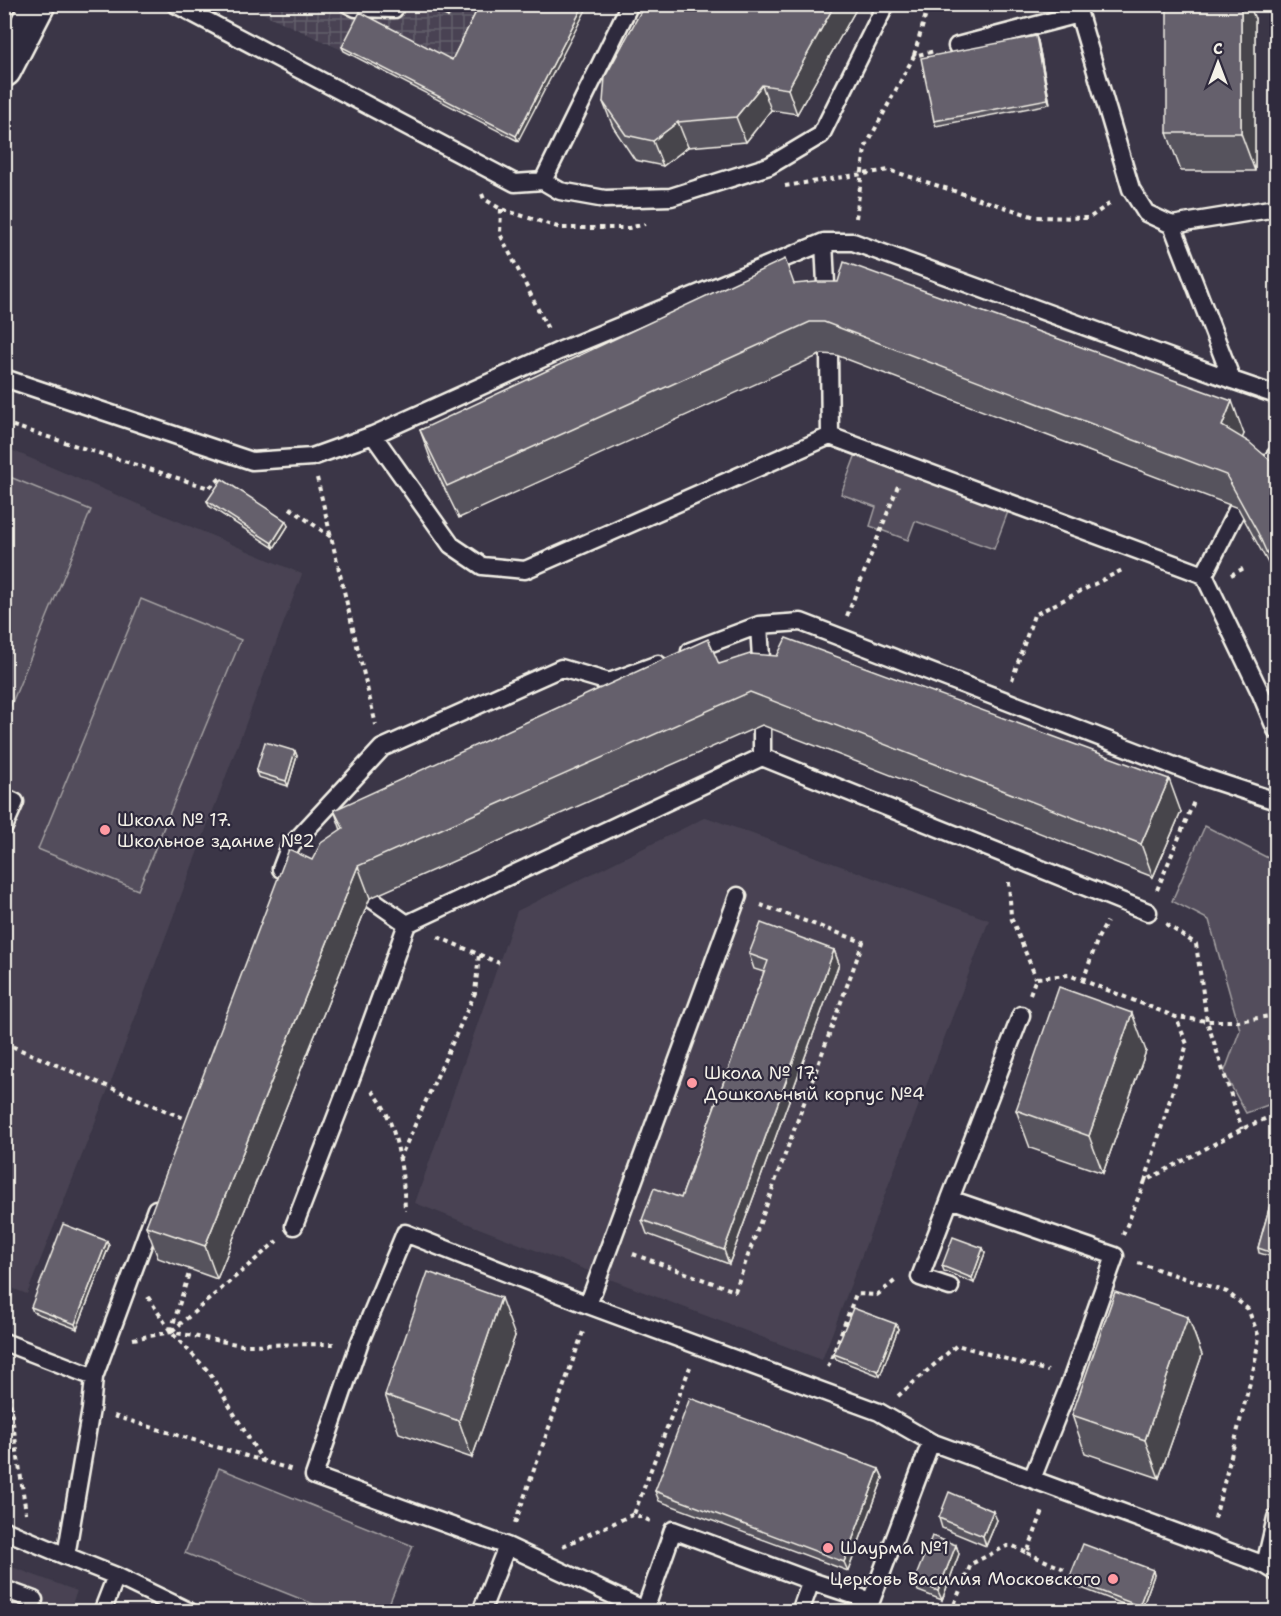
<svg xmlns="http://www.w3.org/2000/svg" width="1281" height="1616" font-family="'Shantell Sans',sans-serif">
<style>
.built{fill:#484352}
.industrial{fill:url(#industrial-grid)}
.green{fill:#534e5c;stroke:#a4a0a2;stroke-width:1.5}
.lines{fill:none;stroke-linecap:round;stroke-linejoin:round}
.service-casing{stroke:#f4f1e8;stroke-width:21}
.tertiary-casing{stroke:#f4f1e8;stroke-width:38}
.path{stroke:#f4f1e8;stroke-width:4;stroke-dasharray:4.5 4.5;stroke-linecap:butt}
.service{stroke:#2f2a3d;stroke-width:16}
.tertiary{stroke:#2f2a3d;stroke-width:33}
.wall{fill:#57535d;stroke:#f4f1e8;stroke-width:1.5}
.shaded-wall{fill:#47444c;stroke:#f4f1e8;stroke-width:1.5}
.building{fill:#65616c;stroke:#f4f1e8;stroke-width:1.5}
.poi-dot{fill:#ff9aa2;stroke:#2f2a3d;stroke-width:2}
.labels{text-anchor:middle;dominant-baseline:central;stroke-width:4.5;stroke-linejoin:round;paint-order:stroke}
.poi-label{font-size:18px;fill:#f4f1e8;stroke:#2f2a3d;text-anchor:start}
</style>
<defs>
<pattern id="industrial-grid" width="8" height="8" patternUnits="userSpaceOnUse" patternTransform="scale(1.5)"><rect width="8" height="8" fill="#484352"/><path d="M0 4h8M4 0v8" fill="none" stroke="#635f6b"/></pattern>
</defs>
<rect width="100%" height="100%" fill="#3b3647"/>
<filter id="ink" filterUnits="userSpaceOnUse"><feTurbulence type="fractalNoise" baseFrequency=".0167" numOctaves="2"/><feDisplacementMap in="SourceGraphic" scale="12" xChannelSelector="R" yChannelSelector="G"/><feConvolveMatrix kernelMatrix="1 2 1 2 8 2 1 2 1" color-interpolation-filters="sRGB"/></filter>
<g filter="url(#ink)">
<path class="built" d="M4 447 302 574 109 1087 27 1294 4 1285Z
M706 817 989 920 822 1360 599 1275 415 1203 517 911Z
M4 1564 77 1591 69 1611H5Z"/>
<path class="industrial" d="M245 5H589L518 141 344 51Z"/>
<path class="green" d="M856 454 1009 509 994 549 915 521 908 540 870 526 876 507 841 494Z
M5 475 91 510 5 720Z
M141 599 241 640 138 890 38 849Z
M1205 826 1276 862V1102L1246 1113 1224 1073 1240 1030 1209 920 1172 901Z
M219 1468 413 1546 386 1611H331L185 1553Z"/>
<g class="lines">
<g class="service-casing">
<path id="service" d="M175 4 515 183 543 181 630 4
M348 4 356 8 394 9 396 4
M1076 4 1131 189 1146 213 1172 225 1232 380 1276 395
M957 46 1079 14
M543 181 560 191 605 199 671 197 769 166 821 135 886 4
M1172 225 1276 208
M824 242 827 305
M829 354 830 436
M4 378 252 461 312 457 373 435 559 351 824 242H853L1232 380
M373 435 451 545 482 566 525 570 830 436 1204 575 1261 694 1276 730
M1261 474 1276 455
M1204 575 1238 508
M759 625 762 675
M690 651 759 625 801 622 1203 777 1276 801
M762 725V757
M4 797 15 802 4 827
M281 869 289 848 382 748 561 668 609 682 658 664
M370 898 407 924
M1021 1015 950 1199 1115 1256 1072 1378 1032 1479
M294 1226 353 1073 407 924 762 757 1148 912
M950 1287 920 1277 950 1199
M588 1305 738 896
M4 1342 94 1377 91 1409 66 1556 4 1530
M94 1377 156 1209
M66 1556 116 1576
M1265 1565 1276 1518
M4 1589 34 1600
M645 1610 673 1530 811 1581
M102 1612 116 1576 190 1612
M481 1612 507 1546
M649 1612 507 1546 314 1476 359 1344 405 1233 588 1305 879 1412 931 1442 1265 1565 1276 1572
M800 1612 811 1581 871 1601 931 1442"/>
</g>
<g class="tertiary-casing">
<path id="tertiary" d="M4 70 38 4"/>
</g>
<path class="path" d="M1101 8 1114 4
M914 55 929 4
M785 186 889 170 1035 217 1089 218 1112 202
M482 194 484 199 501 209 561 228H629L645 224
M501 209 500 234 548 329
M856 218 865 148 914 56 935 51
M4 423 209 488 223 476
M317 478 376 725
M290 508 331 537
M1231 575 1246 567
M847 616 898 486
M1012 680 1034 615 1122 570
M1009 882 1011 917 1036 978
M1157 890 1195 799
M1166 924 1196 944 1207 1021 1242 1129
M438 937 499 963
M1083 981 1098 938 1107 922
M1030 994 1036 978 1069 975 1176 1017 1207 1021H1239L1276 1015
M4 1043 188 1120
M372 1091C397 1117 404 1176 405 1211
M399 1160 475 993 479 954
M1145 1181 1187 1044 1176 1018
M1123 1235 1145 1181 1242 1129 1276 1114
M633 1254 735 1291 863 942 761 905
M1138 1263 1227 1292 1248 1309 1259 1337 1254 1367 1214 1522
M148 1297 171 1332 209 1372 262 1460
M171 1331 190 1270
M172 1331 277 1241
M133 1339 171 1332 242 1345 334 1344
M828 1367 856 1294 877 1295 896 1280
M5 1368 26 1513
M898 1396 957 1345 1048 1371
M114 1416 293 1470
M650 1521 634 1514 690 1367
M515 1523 584 1329
M563 1546 634 1514
M1027 1553 1064 1569
M951 1612 971 1564 1007 1546H1013L1027 1553 1044 1508"/>
<use href="#service" class="service"/>
<use href="#tertiary" class="tertiary"/>
</g>
<path class="wall" d="M421 4H454L448 17Z
M480 4 518 141 344 51 342 47 452 60Z
M859 4 797 114 771 110 746 142 688 147 663 166 635 160 613 127 603 102Z
M1255 19V171H1181L1167 133Z
M1038 41 1050 104 936 126 934 121Z
M794 284 1244 434 1242 438 1270 460 1276 458V581L1269 565 1238 508 836 355 822 354 459 518 432 463 420 430Z
M207 501 288 526 274 548 209 506Z
M719 664 1181 812 1153 877 762 725 370 898 217 1279 158 1258 146 1226 312 860 341 830 334 810Z
M295 751 297 756 288 786 258 777 256 772Z
M834 950 839 964 729 1264 647 1234 642 1220 681 1198 764 972 754 969 749 954Z
M1146 1051 1103 1173 1030 1148 1016 1110Z
M1276 1184V1258L1259 1253 1258 1248Z
M107 1241 109 1246 77 1329 33 1312 31 1307Z
M983 1248 985 1253 974 1283 944 1271 942 1266Z
M1188 1317 1202 1355 1159 1478 1085 1453 1072 1415Z
M898 1329 880 1376 836 1359 834 1354Z
M515 1336 472 1458 399 1433 385 1395Z
M879 1469 883 1478 848 1571 659 1501 655 1491Z
M939 1518 997 1520 986 1546 942 1528Z
M956 1545 959 1554 942 1600 918 1591 914 1581Z
M1154 1575 1141 1611 1071 1584 1069 1579Z"/>
<path class="shaded-wall" d="M450 4H454L448 17 446 13Z
M584 4H589L518 141 516 136Z
M835 4H859L797 114 788 89Z
M1241 4H1249L1255 19V171L1241 133Z
M1036 36 1038 41 1050 104 1048 99Z
M762 85 771 110 746 142 736 117Z
M678 122 688 147 663 166 653 141Z
M1232 401 1244 434 1234 459 1222 426Z
M286 521 288 526 274 548 272 543Z
M295 751 297 756 288 786 286 781Z
M1169 779 1181 812 1153 877 1141 844Z
M358 866 370 898 217 1279 205 1246Z
M834 950 839 964 729 1264 724 1250Z
M1132 1013 1146 1051 1103 1173 1089 1136Z
M107 1241 109 1246 77 1329 75 1324Z
M983 1248 985 1253 974 1283 972 1278Z
M501 1298 515 1336 472 1458 459 1421Z
M1188 1317 1202 1355 1159 1478 1145 1440Z
M896 1324 898 1329 880 1376 878 1371Z
M879 1469 883 1478 848 1571 844 1562Z
M993 1511 997 1520 986 1546 983 1536Z
M956 1545 959 1554 942 1600 938 1591Z
M1153 1570 1154 1575 1141 1611 1139 1606Z"/>
<path class="building" d="M429 4H450L446 13Z
M480 4H584L516 136 342 47 360 12 452 60Z
M645 4H835L788 89 762 85 736 117 678 122 653 141 626 135 603 102 605 77Z
M1167 4H1241V133H1167Z
M1036 36 1048 99 934 121 921 58Z
M785 259 794 284 816 282H838L844 262 1232 401 1222 426 1249 442 1270 460 1276 458V574L1258 533 1226 475 824 322H810L447 486 420 430Z
M222 479 286 521 272 543 207 501Z
M786 638 1169 779 1141 844 750 692 358 866 205 1246 146 1226 289 849 312 860 321 843 343 828 334 810 708 639 719 664 750 654 777 656Z
M265 742 295 751 286 781 256 772Z
M761 923 834 950 724 1250 642 1220 654 1188 681 1198 768 961 749 954Z
M1059 987 1132 1013 1089 1136 1016 1110Z
M1276 1184V1254L1258 1248Z
M63 1224 107 1241 75 1324 31 1307Z
M953 1237 983 1248 972 1278 942 1266Z
M428 1272 501 1298 459 1421 385 1395Z
M1115 1292 1188 1317 1145 1440 1072 1415Z
M853 1308 896 1324 878 1371 834 1354Z
M690 1398 879 1469 844 1562 655 1491Z
M949 1492 993 1511 983 1536 939 1518Z
M932 1536 956 1545 938 1591 914 1581Z
M1083 1544 1153 1570 1139 1606 1069 1579Z
M531 1603 556 1611H528Z"/>
</g>
<g class="poi-dot">
<circle cx="105" cy="830" r="6"/>
<circle cx="692" cy="1083" r="6"/>
<circle cx="828" cy="1548" r="6"/>
<circle cx="1113" cy="1579" r="6"/>
</g>
<g class="labels">
<g class="poi-label">
<text x="117" y="820">Школа № 17.<tspan x="117" dy="21">Школьное здание №2</tspan></text>
<text x="704" y="1073">Школа № 17.<tspan x="704" dy="21">Дошкольный корпус №4</tspan></text>
<text x="840" y="1548">Шаурма №1</text>
<text x="1101" y="1579" text-anchor="end">Церковь Василия Московского</text>
</g>
</g>
<rect width="1281" height="1616" fill="none" stroke="#2f2a3d" stroke-width="24"/>
<rect x="12" y="12" width="1257" height="1592" fill="none" stroke="#f4f1e8" stroke-width="2" filter="url(#ink)"/>
<g transform="translate(1218 63)" stroke="#2f2a3d" stroke-width="4.5" paint-order="stroke">
<path d="M0-4.5L10 22L0 15L-10 22Z" fill="#f4f1e8"/>
<text y="-9" font-size="16" font-weight="bold" text-anchor="middle" fill="#f4f1e8">С</text>
</g>
</svg>
